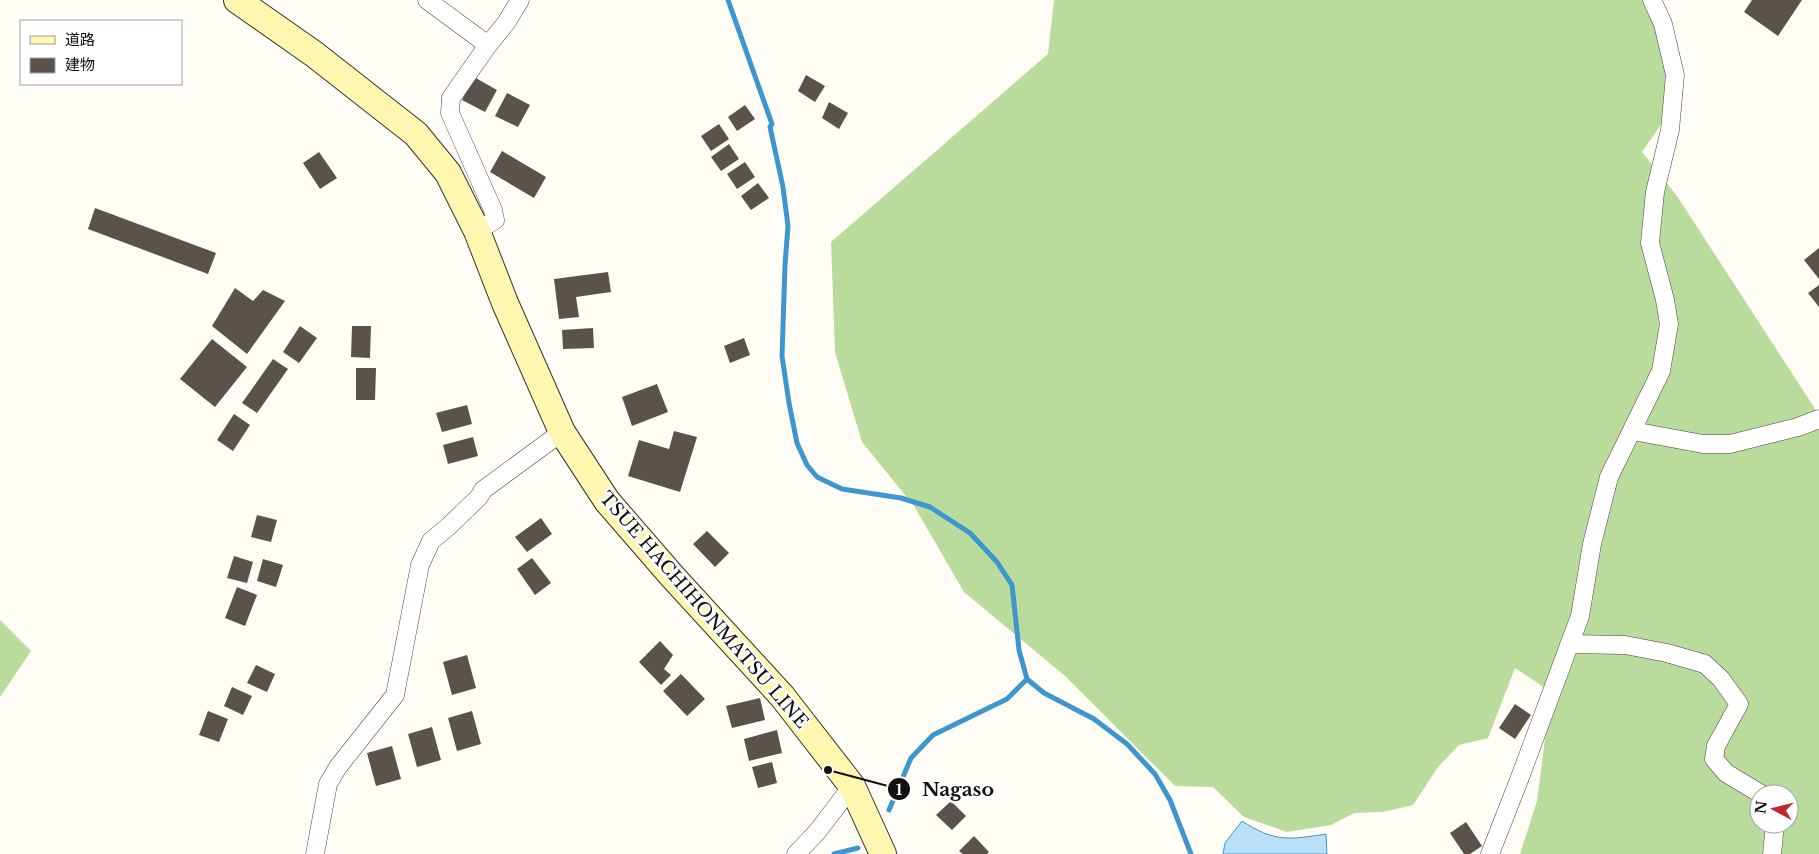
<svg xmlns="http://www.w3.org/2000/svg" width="1819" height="854" font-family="'Libre Baskerville','Noto Sans JP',serif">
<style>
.forest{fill:#b9dc9c;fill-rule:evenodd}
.water{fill:#b9e0f7;stroke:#3f96cf}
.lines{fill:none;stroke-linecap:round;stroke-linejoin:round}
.stream{stroke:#3f96cf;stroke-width:5}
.building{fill:#5a524d}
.street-casing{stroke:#444;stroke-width:19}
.secondary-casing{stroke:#333;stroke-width:28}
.street{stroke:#fff;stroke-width:18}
.secondary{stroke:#fff6b0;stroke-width:26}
.labels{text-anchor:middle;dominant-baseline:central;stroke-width:5;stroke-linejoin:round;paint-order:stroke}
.street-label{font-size:18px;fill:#111;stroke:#fff}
.leader{fill:none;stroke:#111;stroke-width:2}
.callout-dot{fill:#111;stroke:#fff;stroke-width:2}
.mark-label{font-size:15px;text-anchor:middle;font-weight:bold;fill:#fff}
.callout-label{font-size:19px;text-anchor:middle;font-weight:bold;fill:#111;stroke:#fff;stroke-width:5;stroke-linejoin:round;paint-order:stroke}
</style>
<rect width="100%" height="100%" fill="#fffdf5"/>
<path class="forest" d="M1054 0H1647L1666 38 1672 109 1642 152 1677 196 1819 415V854H1520L1537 801 1551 692 1515 668 1488 738 1459 745 1438 767 1413 805 1383 812 1354 813 1331 825 1287 832 1244 817 1213 787 1175 786 1064 675 964 592 914 506 862 442 835 352 831 242 1048 54ZM1759 794H1789V824H1759Z
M0 620 31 651 0 697Z"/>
<path class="water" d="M1242 821C1274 842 1289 840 1326 834L1327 854H1223L1225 843Z"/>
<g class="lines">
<path class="stream" d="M728 0 772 124 770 127 783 187 788 226 785 265 782 356 789 403 797 443 807 465 817 477 842 489 901 498 930 507 970 533 997 562 1012 585 1019 650 1027 679 1044 693 1094 719 1127 744 1155 774 1170 800 1191 854
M889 810 911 758 933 735 1007 699 1027 679
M834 854 858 848"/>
</g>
<path class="building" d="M1752 0H1802L1778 36 1744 12Z
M806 75 825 86 815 102 798 91Z
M474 77 497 90 485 112 462 100Z
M507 93 530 105 518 127 495 116Z
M829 102 848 113 839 129 822 118Z
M745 105 755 119 737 131 728 117Z
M719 124 729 139 711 151 701 136Z
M729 144 739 159 721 171 711 157Z
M502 151 546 177 534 198 490 172Z
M319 152 337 178 320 189 303 163Z
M745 162 755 177 737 189 727 174Z
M758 183 769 198 751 210 741 196Z
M95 208 216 253 208 274 88 229Z
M1819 248V279L1804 260Z
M608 272 611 292 576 297 579 317 559 319 554 279Z
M1819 285V307L1808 293Z
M235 288 253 301 263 290 285 301 247 354 212 326Z
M300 326 317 338 299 363 283 352Z
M352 326H371L370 358 351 357Z
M593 328 594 348 563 349 562 330Z
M744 338 750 355 730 363 724 346Z
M212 339 247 367 215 407 180 379Z
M273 359 288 369 257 413 242 403Z
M356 368H376L375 400H356Z
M657 384 668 412 632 426 622 397Z
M467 405 472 424 442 432 436 413Z
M234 414 250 425 233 451 217 440Z
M674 431 697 437 680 492 628 476 639 440 669 449Z
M473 437 478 456 448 464 443 445Z
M257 515 277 520 271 542 251 537Z
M541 518 552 534 527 552 515 537Z
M707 531 729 553 715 567 693 544Z
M234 556 253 562 247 583 227 578Z
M532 558 551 583 535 595 517 569Z
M263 559 283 565 276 587 257 581Z
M237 587 257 595 245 626 225 618Z
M660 641 673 655 664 669 671 675 661 685 639 662Z
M467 655 476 688 452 695 443 662Z
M256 665 275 674 267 692 247 683Z
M681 674 705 699 687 716 663 691Z
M232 687 252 696 243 715 224 706Z
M760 698 765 720 732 728 726 706Z
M1515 704 1531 715 1515 739 1499 728Z
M208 711 228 719 219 742 199 735Z
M472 711 481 744 457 751 448 718Z
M432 727 441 760 417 767 408 734Z
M777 730 782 753 749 761 744 739Z
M392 746 401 779 376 786 367 753Z
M772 762 777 783 758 788 752 767Z
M951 801 966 816 952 830 936 815Z
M1466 822 1482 846 1470 854H1464L1450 833Z
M974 836 989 852 987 854H963L959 851Z"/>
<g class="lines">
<g class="street-casing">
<path id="street" d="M427 0 488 45
M477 231 495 220 493 210 450 113 451 98 488 45 506 23 520 0
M1633 431 1703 444H1730L1798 427 1819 419
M1569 644 1625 645 1667 653 1705 664 1721 679 1739 704 1716 746 1714 759 1726 773 1761 794
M315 854 328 784 338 767 395 695 420 565 431 541 449 526 479 497 483 490 562 432
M796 854 817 832 852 786
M1490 854 1519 780 1580 616 1592 544 1609 477 1661 371 1669 324 1665 300 1650 243 1655 192 1670 130 1675 75 1663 24 1652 0
M1772 854 1775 824"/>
</g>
<g class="secondary-casing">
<path id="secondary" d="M237 0 314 54 416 134 448 173 477 231 505 303 562 432 607 501 672 576 782 696 852 786 883 854"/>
</g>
<use href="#street" class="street"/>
<use href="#secondary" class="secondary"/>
</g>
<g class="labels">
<g class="street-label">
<text transform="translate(704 610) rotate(49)">TSUE HACHIHONMATSU LINE</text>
</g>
</g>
<path class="leader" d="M828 770L899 789"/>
<g class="callout-dot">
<circle cx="828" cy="770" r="5"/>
<circle cx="899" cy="789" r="12"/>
</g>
<g class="mark-label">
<text x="899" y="795">1</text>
</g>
<g class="callout-label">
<text x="958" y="796">Nagaso</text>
</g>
<rect x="20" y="20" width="162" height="65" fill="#ffffff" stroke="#a0a0a0"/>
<rect x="30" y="36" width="25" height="8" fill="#fff6b0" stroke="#a0a0a0"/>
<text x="65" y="45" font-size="15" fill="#111111">道路</text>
<rect x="30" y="58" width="25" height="15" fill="#5a524d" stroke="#a0a0a0"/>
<text x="65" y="70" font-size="15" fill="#111111">建物</text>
<g transform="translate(1774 809) rotate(277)"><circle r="24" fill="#ffffff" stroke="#a0a0a0"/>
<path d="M0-4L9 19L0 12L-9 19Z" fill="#c4262e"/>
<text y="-8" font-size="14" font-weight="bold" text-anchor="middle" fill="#111111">N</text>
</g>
</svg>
